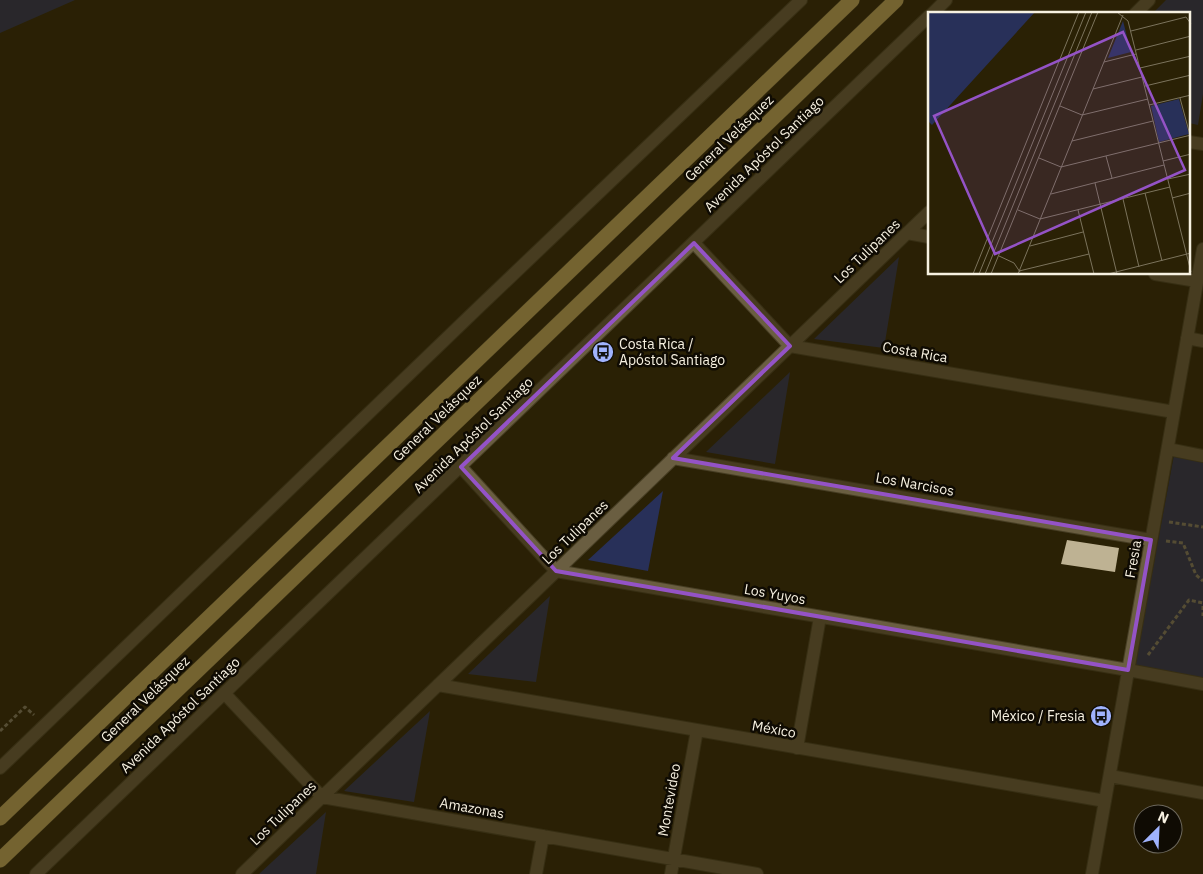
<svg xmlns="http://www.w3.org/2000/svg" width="1203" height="874" font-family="'IBM Plex Sans',sans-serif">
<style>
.green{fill:#283059}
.building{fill:#beb293}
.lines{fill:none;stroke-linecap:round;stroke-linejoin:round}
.minor-casing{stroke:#473e24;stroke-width:14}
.highway-casing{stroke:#473e24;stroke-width:16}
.path{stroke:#89816b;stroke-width:3;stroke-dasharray:4 2.5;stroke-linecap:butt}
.minor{stroke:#6a5e41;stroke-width:12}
.highway{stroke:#cfb364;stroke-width:15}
.marked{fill:none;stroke:#9453c6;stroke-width:4;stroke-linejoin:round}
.labels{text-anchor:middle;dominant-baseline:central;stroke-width:5;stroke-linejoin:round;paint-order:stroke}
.street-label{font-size:14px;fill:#f7f1e1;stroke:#0f0b03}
.poi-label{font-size:14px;fill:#f7f1e1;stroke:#0f0b03;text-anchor:start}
.inset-road{fill:none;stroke:#7c745d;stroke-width:1}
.view{fill:#9453c6;fill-opacity:0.15;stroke:#9453c6;stroke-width:2.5}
.inset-edge{fill:none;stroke:#f7f1e1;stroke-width:2.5}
</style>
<rect width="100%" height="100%" fill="#2a2105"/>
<path class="green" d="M0 0H75L0 33Z
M1166 0H1203V94L1198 125 1189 123V14H1152Z
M899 257 884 348 814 339Z
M790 372 775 464 706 452Z
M1174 455 1203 461V678L1135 665Z
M663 491 648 571 588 560Z
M550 596 536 682 468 674Z
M430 711 414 802 344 791Z
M326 812 316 874H259Z"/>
<path class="building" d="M1067 540 1119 548 1115 572 1061 564Z"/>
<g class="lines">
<g class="minor-casing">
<path id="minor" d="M932 14 946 0
M1135 14 1149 0
M1189 142 1203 144
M907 233 929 237
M694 243 790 346 1174 412
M1155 274 1197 281
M1187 338 1203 341
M1168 449 1203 456
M673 458 1151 540
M461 467 556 571 1128 670 1203 684
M438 685 1105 801
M225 694 322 797 757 874
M797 748 820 617
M0 768 479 307 801 0
M1110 776 1203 793
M36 874 929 16
M242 874 929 212
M536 874 543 836
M671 874 697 730
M1092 874 1203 249"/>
</g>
<g class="highway-casing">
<path id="highway" d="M0 818 852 0
M0 860 896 0"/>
</g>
<path class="path" d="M1169 522 1203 527
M1166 541 1183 543 1196 575 1203 581
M1203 606V616
M1148 655 1189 600 1203 603
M0 731 25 707 34 715"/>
<use href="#minor" class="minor"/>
<use href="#highway" class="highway"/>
</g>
<path d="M0 0H1203V874H0ZM694 243 790 346 673 458 1151 540 1128 670 556 571 461 467Z" fill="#2a2105" fill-opacity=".55" fill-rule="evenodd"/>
<path class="marked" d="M694 243 790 346 673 458 1151 540 1128 670 556 571 461 467Z"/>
<defs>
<g id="bus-disc" transform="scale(1.125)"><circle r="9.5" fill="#a0b3fd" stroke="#0f0b03"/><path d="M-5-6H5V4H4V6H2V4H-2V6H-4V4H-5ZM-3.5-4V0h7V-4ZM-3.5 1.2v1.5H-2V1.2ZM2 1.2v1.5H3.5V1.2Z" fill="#111"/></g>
</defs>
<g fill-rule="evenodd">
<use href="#bus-disc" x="603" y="352"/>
<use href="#bus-disc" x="1101" y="716"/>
</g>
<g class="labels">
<g class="street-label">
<text transform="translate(729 138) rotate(-44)">General Velásquez</text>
<text transform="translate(764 154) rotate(-44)">Avenida Apóstol Santiago</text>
<text transform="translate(867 251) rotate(-44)">Los Tulipanes</text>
<text transform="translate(915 352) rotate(10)">Costa Rica</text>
<text transform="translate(437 418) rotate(-44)">General Velásquez</text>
<text transform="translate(473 435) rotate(-44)">Avenida Apóstol Santiago</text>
<text transform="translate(915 484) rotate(10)">Los Narcisos</text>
<text transform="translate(575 532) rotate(-44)">Los Tulipanes</text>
<text transform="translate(1133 559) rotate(-80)">Fresia</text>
<text transform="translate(775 594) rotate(10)">Los Yuyos</text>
<text transform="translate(145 699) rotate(-44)">General Velásquez</text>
<text transform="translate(180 715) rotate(-44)">Avenida Apóstol Santiago</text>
<text transform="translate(774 729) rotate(10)">México</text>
<text transform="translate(669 800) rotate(-80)">Montevideo</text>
<text transform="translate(472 808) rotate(10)">Amazonas</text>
<text transform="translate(283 813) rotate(-44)">Los Tulipanes</text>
</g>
<g class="poi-label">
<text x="619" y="344">Costa Rica /<tspan x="619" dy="16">Apóstol Santiago</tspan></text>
<text x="1085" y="716" text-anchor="end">México / Fresia</text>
</g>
</g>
<g transform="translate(928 12)">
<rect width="262" height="262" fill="#2a2105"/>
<path d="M0 0H107L4 113 0 109ZM195 9 203 40 180 46ZM251 87 261 122 231 130 223 94Z" fill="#283059"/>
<path class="inset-road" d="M189 0 200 9 263 260M203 19 258 5 263 12M208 38 263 24M176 50 208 42M212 56 263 44M217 74 263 63M165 77 214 65M252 86 262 123M221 93 263 83M132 94 154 103 220 87M144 129 225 109M178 144 184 166M111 146 133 155 263 123M235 149 263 142M240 167 263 162M167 171 189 262M217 181 234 249M123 182 236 153M244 186 263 181M195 187 211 255M90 198 112 207 242 175M150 198 166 262M102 234 155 220M71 244 86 251 92 260M91 259 161 242M45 262 151 0M51 262 158 0M57 262 164 0M63 262 170 0M90 262 195 3M180 262 263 241"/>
<path class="view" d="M195 20 257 158 67 242 6 104Z"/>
<rect width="262" height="262" class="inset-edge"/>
</g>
<g transform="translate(1158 829) rotate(24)"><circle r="24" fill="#0f0b03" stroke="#6c675c"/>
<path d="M0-4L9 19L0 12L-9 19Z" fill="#a0b3fd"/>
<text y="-8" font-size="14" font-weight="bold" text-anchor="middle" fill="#f7f1e1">N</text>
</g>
</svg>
